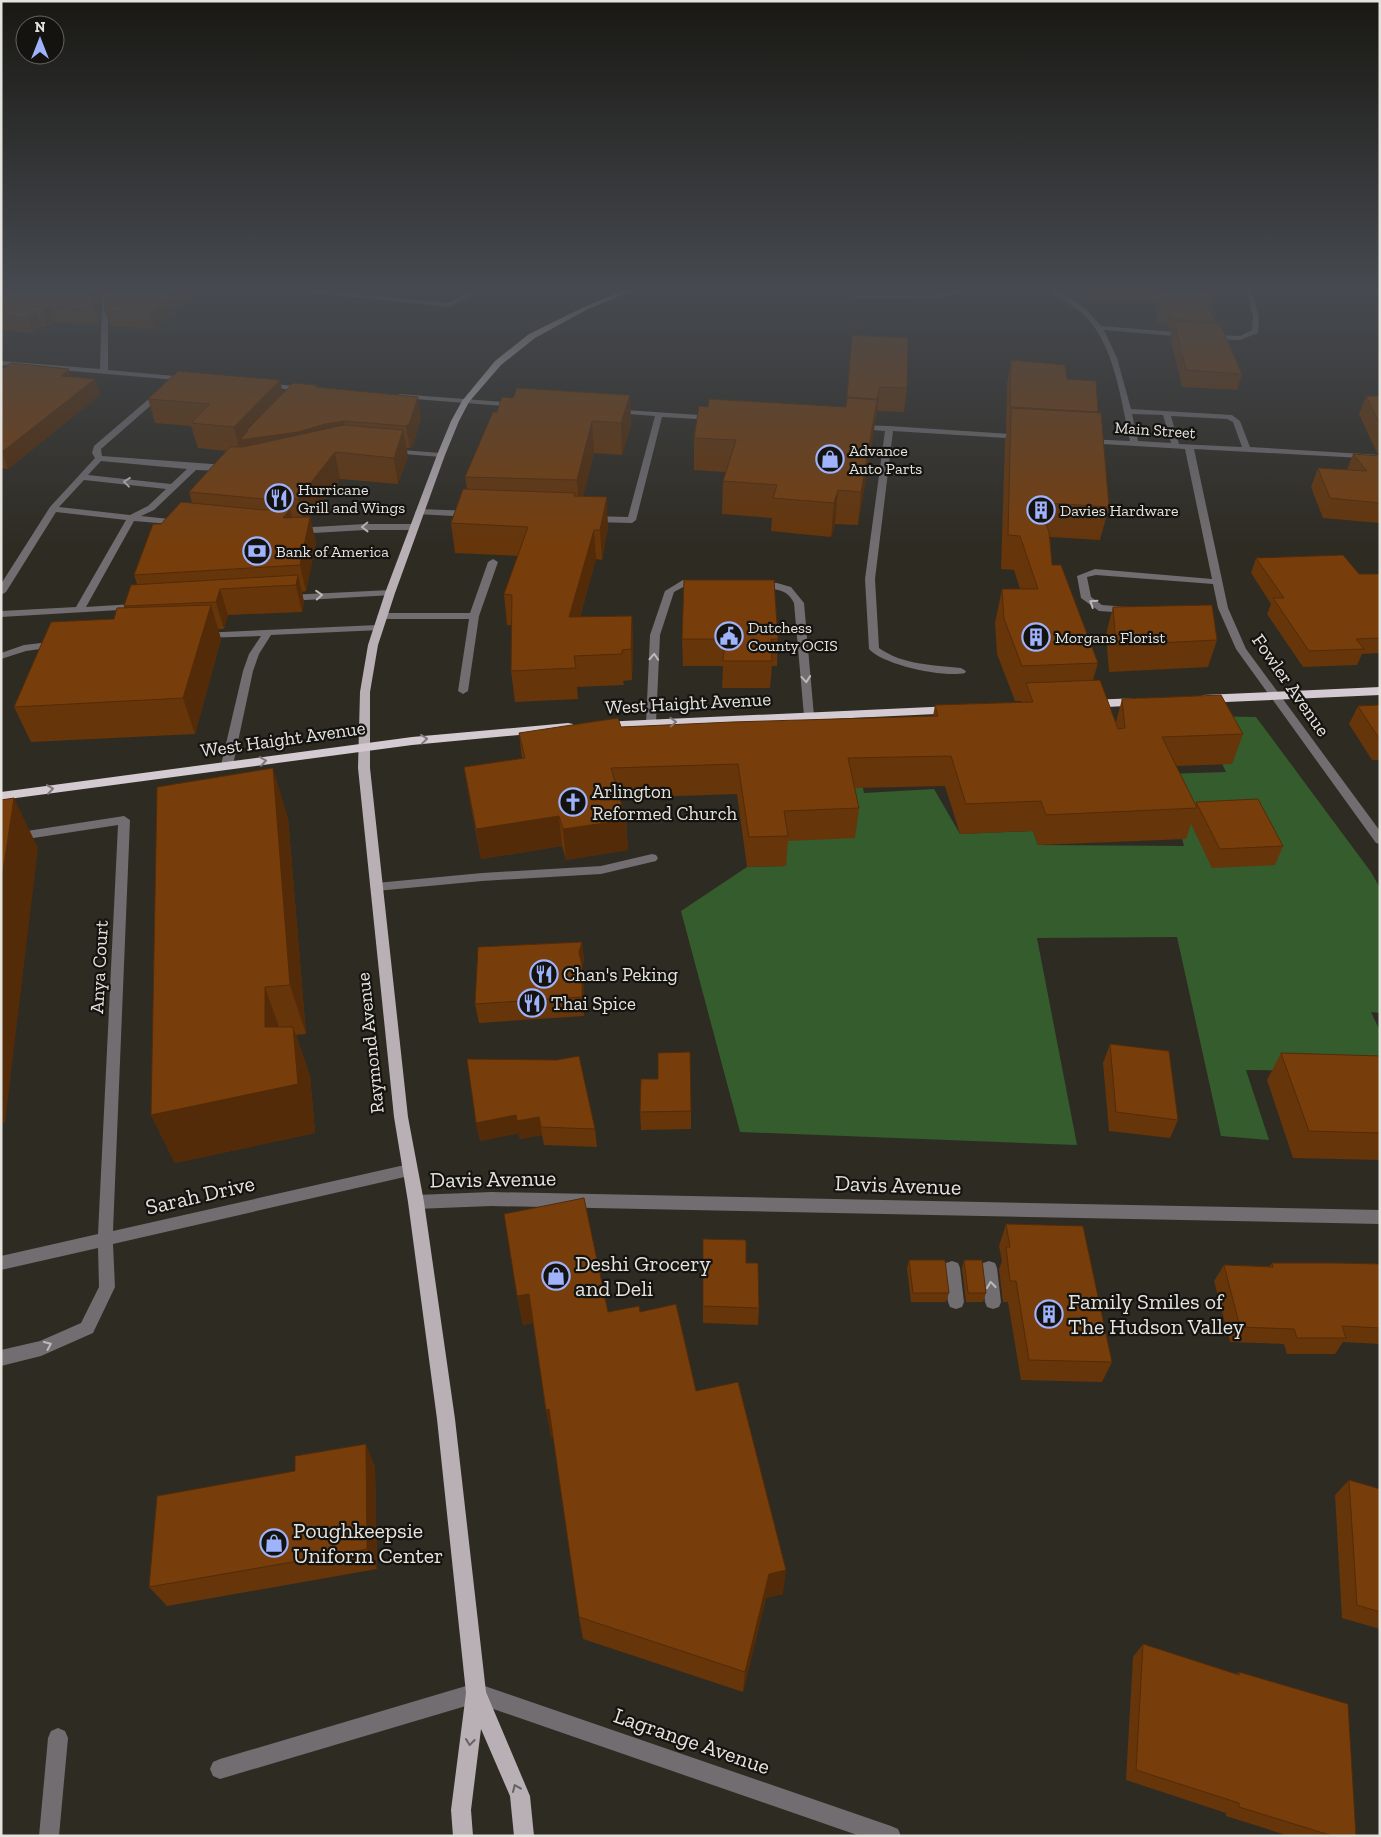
<svg xmlns="http://www.w3.org/2000/svg" width="1381" height="1837" font-family="'Zilla Slab',serif">
<style>
.green{fill:#345c2d}
.lines{fill:none;stroke-linecap:round;stroke-linejoin:round}
.minor{fill:#716d70;fill-rule:evenodd}
.major{fill:#b8b0b5;fill-rule:evenodd}
.highway{fill:#d4cad1;fill-rule:evenodd}
.wall{fill:#66350a}
.shaded-wall{fill:#532b08;fill-rule:evenodd}
.building{fill:#773e0c;stroke:#532b08}
.oneway{stroke:#bcbab8}
.oneway2{stroke:#7e787a}
.oneway3{stroke:#666262}
.labels{text-anchor:middle;dominant-baseline:central;stroke-width:4.5;stroke-linejoin:round;paint-order:stroke}
.far-street-label{font-size:16px;fill:#e5e3de;stroke:#151310}
.far-poi-label{font-size:16px;fill:#e5e3de;stroke:#151310;text-anchor:start}
.street-label{font-size:19px;fill:#e5e3de;stroke:#151310}
.poi-label{font-size:19px;fill:#e5e3de;stroke:#151310;text-anchor:start}
.near-street-label{font-size:22px;fill:#e5e3de;stroke:#151310}
.near-poi-label{font-size:22px;fill:#e5e3de;stroke:#151310;text-anchor:start}
</style>
<rect width="100%" height="100%" fill="#2e2b23"/>
<path class="green" d="M1199 716 1256 717 1371 872 1380 888V1013L1371 1012 1380 1031V1071L1246 1070 1269 1140 1221 1136 1177 937 1037 938 1077 1145 740 1132 681 911 747 867 786 866 782 841 853 745 864 793 934 789 960 834 1033 831 1038 845 1184 846 1165 774 1226 772Z"/>
<g class="lines">
<path class="minor" d="M99 288H105L108 300V370L186 377H189V381L1 365V361L100 369 102 300Z
M265 288H294L448 303 476 288H485L449 307Z
M965 288H980L938 298 856 299 853 297 856 295 938 294Z
M1045 288C1066 288 1088 310 1101 326L1189 333 1190 335 1186 337 1104 330 1117 358 1131 409 1232 415 1240 421 1250 447 1380 455V459L1194 449 1228 608 1246 649 1380 831V844L1376 843 1236 649 1218 608 1213 584 1096 575 1087 577 1091 597 1102 605 1128 607 1133 610 1128 613 1099 611 1081 598 1077 576 1095 569 1212 579 1185 449 1086 443 1082 441 1086 439 1130 441C1121 402 1115 344 1083 314 1072 304 1057 298 1045 288ZM1132 414 1163 415 1171 443 1138 441ZM1171 416 1227 419 1233 422 1242 447 1179 444Z
M1245 288H1251L1259 316 1258 333 1240 340 1208 339 1207 337 1211 335 1240 336 1252 330 1253 316Z
M262 383 305 387 309 389 305 391 265 387H262Z
M158 391 165 393 101 449 102 456 226 465 230 468 226 471 196 470 154 510 141 516 179 520 183 523 182 525 134 521 86 607 133 604 138 607 136 609 1 617V611L76 607 126 520 56 512 6 592 1 595V584L50 507 95 458 92 453 94 446ZM101 461 187 469 171 484 88 475ZM84 480 166 489 148 506 130 515 59 507Z
M399 394 517 403 521 405 517 407 402 398 398 396Z
M611 409 714 416 718 418 714 420 662 417 636 520 632 523 592 522 588 519 592 516 628 517 655 416 614 413 610 411Z
M856 425 889 426 1024 435 1028 437 1024 439 893 431 875 579 879 648C903 665 933 665 961 668L966 671 965 673C944 678 883 665 869 649L865 579 885 431 859 429 855 427Z
M388 449 441 453 445 455 441 457 391 453H388Z
M419 509 472 511 476 514 472 517 416 514 415 512Z
M365 524H414L418 527 414 530H365L296 534 292 531 296 528Z
M493 559 498 562 479 616 468 691 463 694 458 691 469 619H382L377 616 382 613H470L488 562Z
M683 580H700L705 583 700 586H685L674 592 660 635 656 723 651 726 646 723 650 635 665 591Z
M758 582 777 583 791 587 804 603 814 716 813 718H805L804 716 794 603C785 585 771 591 755 587V583Z
M390 590 393 591V595L288 601 283 598 288 595Z
M378 625 381 626V630L271 635 259 654 253 671 233 765 231 768H223L221 765 243 671 249 654 261 636 203 638 198 635 200 633Z
M58 641 62 642V646L26 651 1 659V653L24 645Z
M124 816 130 820 113 1231 409 1164 414 1166 416 1170 414 1174 409 1176 113 1244 115 1287 93 1333 41 1356 1 1366V1350L40 1341 81 1323 99 1287 98 1248 1 1270V1256L98 1234 118 825 1 843V835Z
M652 854 656 855 658 858 656 861 601 874 482 881 376 891 370 887 376 883 482 873 601 866Z
M491 1192 1380 1210V1224L491 1206 416 1209 411 1207 408 1202 411 1197 416 1195Z
M952 1261 958 1263 960 1268 964 1302 962 1307 956 1309 950 1307 948 1302 944 1268 946 1263Z
M989 1261 995 1263 997 1268 1001 1302 999 1307 993 1309 987 1307 985 1302 981 1268 983 1263Z
M476 1683 891 1826 898 1829 901 1836H860L476 1703 220 1779 213 1776 210 1769 213 1762 220 1759Z
M58 1728 65 1731 68 1738 59 1836H39L48 1738 51 1731Z"/>
<path class="major" d="M629 288H639L588 309 535 338 501 365 469 402 459 421 445 455 395 593 378 645 370 692V768L408 1117 424 1202 455 1419 486 1692 530 1796 534 1836H514L510 1796 481 1729 471 1810 473 1836H453L451 1810 466 1693 437 1419 408 1202 394 1117 358 768 360 692 368 645 385 593 437 455 451 421 462 401 495 361 529 334 584 307Z"/>
<path class="highway" d="M1380 687V695L1203 703 1197 699 1203 695Z
M1140 698 1144 699 1146 702 1144 705 1088 708 1082 704 1088 700Z
M953 706 959 710 957 713 601 730 595 726 601 722Z
M568 723 573 724 574 727 573 730 412 745 1 800V792L412 737Z"/>
</g>
<path class="wall" d="M1 288 99 295V325L54 322 47 327H41L33 333 1 330Z
M104 288H202L154 329 110 326 105 311Z
M1054 288H1208L1213 302 1211 312 1215 322 1214 324 1242 374 1237 390 1182 387 1170 337 1172 329H1168L1167 323H1158L1154 301 1076 299 1061 290Z
M852 335 907 388 904 412 877 411 858 525 835 524 831 537 771 531 772 518 722 514 723 481 726 472 694 470V438L708 407H846Z
M1011 360 1067 379 1098 412 1109 507 1100 540 1050 537 1052 565 1098 663 1093 680 1116 722 1122 699 1243 734 1232 764 1176 766 1195 805 1196 802 1283 846 1275 865 1212 868 1191 824 1186 839 1038 845 1033 831 960 834 945 786 854 788 859 808 855 838 788 841 786 866 747 867 737 794 620 798 626 820 628 850 566 860 562 846 481 859 469 797 464 767 522 758 519 733 621 727 933 716 935 705 1021 702 1022 701H1015L997 654 995 623 1002 589H1020L1014 570 1001 569 1005 440 1007 432 1006 431 1007 384Z
M1 370 95 379 100 395 8 469 1 468Z
M280 380 283 393 317 385 318 387 421 419 413 446 410 448H406L408 456 398 484 340 479 310 517 316 543 306 591 302 592 304 602 302 612 228 615 224 629H218L221 639 195 734 31 742 14 707 114 619 124 608V606L137 584 134 575 161 524 192 503 189 492 227 451 198 448 191 426 155 423 148 399Z
M630 395 631 426 622 455 594 453 583 496 608 527 602 560 596 559 580 617 632 616 633 647 632 680 623 681 624 685 577 687 578 699 515 702 511 671 512 625H507L504 594 518 556 455 553 451 523 467 489 465 477 497 412 513 398Z
M1366 396H1380V453H1377L1359 414Z
M1353 454 1380 456V523L1323 518 1311 487 1318 468 1347 470Z
M1256 558 1359 574H1380V653L1362 654 1357 665 1303 667 1267 614 1271 604 1251 573Z
M1113 607 1217 640 1208 667 1109 672 1106 634Z
M682 639H778L777 666H772L770 688H722L723 666H683Z
M1380 705V760H1372L1349 724 1358 706Z
M288 818 306 1034 296 1035 310 1076 315 1133 175 1163 151 1115Z
M582 942 584 961 582 967 584 985V1016L479 1023 475 1004Z
M1110 1044 1178 1120 1170 1138 1109 1131 1103 1063Z
M1281 1053 1380 1056V1160L1293 1158 1267 1080Z
M691 1111V1129L641 1130 640 1112Z
M476 1123 595 1129 597 1147 544 1145 542 1135 520 1139 519 1133 480 1141Z
M1006 1224 1112 1362 1102 1382 1021 1380 1008 1302H1003L999 1269 1002 1261 999 1246Z
M703 1239 746 1263 759 1308 758 1325 703 1323Z
M909 1260 949 1293 946 1302H911L907 1268Z
M964 1260 986 1293 983 1302H966L962 1268Z
M1272 1263 1380 1264V1344L1343 1342 1335 1354H1287L1284 1344 1230 1342 1214 1281 1224 1265 1270 1266Z
M517 1296 608 1312H640L696 1391 783 1594 766 1598 743 1692 583 1639 579 1617 553 1437H551L546 1410 533 1323 523 1325Z
M375 1466 377 1569 167 1606 149 1587Z
M1349 1480 1380 1489V1629L1342 1618 1335 1495Z
M1143 1644 1236 1674 1239 1672 1356 1836H1289L1226 1816V1813L1126 1780 1133 1657Z"/>
<path class="shaded-wall" d="M94 288H97L99 295V325L94 310Z
M180 288H202L154 329 150 314Z
M49 307 54 322 47 327 42 312Z
M36 311 41 327 33 333 27 317Z
M69 369 75 385 61 376Z
M95 379 100 395 8 469 2 452Z
M280 380 285 404 325 424 344 421 349 443 240 452 234 427ZM246 431H248V439Z
M880 387 877 411 875 423 877 399Z
M630 395 631 426 622 455 621 423Z
M418 397 421 419 413 446 410 448 406 426Z
M877 400 874 431 858 525 861 492Z
M592 421 594 453 579 514 577 480Z
M403 430 408 456 398 484 394 458Z
M335 452 340 479 310 517 316 543 306 591 300 565 304 525 298 499Z
M838 490 835 524 831 537 834 503Z
M607 497 608 527 602 560 600 530Z
M290 509 297 535 283 518Z
M594 530 596 559 571 648 569 617Z
M298 575 304 602 302 612 296 585Z
M220 589 228 615 224 629 216 602Z
M211 605 221 639 195 734 183 698Z
M632 616 633 647 632 680 631 649Z
M273 768 288 818 306 1034 290 985Z
M14 798 38 848 5 1123 1 1124V885Z
M559 816 562 846 481 859 476 829Z
M626 820 628 850 566 860 563 829Z
M582 942 584 961 582 967 584 985V1016L579 952Z
M265 987 282 1036 265 1027Z
M293 1027 310 1076 315 1133 175 1163 151 1115Z
M516 1115 539 1117 542 1135 520 1139 519 1133 480 1141 476 1123Z
M529 1294 534 1323 523 1325 517 1296Z
M549 1409 554 1436 551 1437 546 1410Z
M366 1444 375 1466 377 1569 367 1549Z
M786 1570 783 1594 766 1598 743 1692 745 1672 769 1574Z"/>
<path class="building" d="M1 288H94V310L49 307 42 312 36 311 27 317 1 315Z
M104 288H180L150 314 105 311Z
M1077 288H1208L1213 302 1206 301 1215 322 1171 319 1170 313H1161L1156 291Z
M1174 321 1220 324 1242 374 1186 370Z
M852 335 908 338 907 388 880 387 877 399 847 397Z
M1011 360 1065 365 1067 379 1096 381 1098 412 1010 407Z
M11 363 69 369 61 376 95 379 2 452 1 370Z
M178 371 280 380 234 427 191 423 210 404 148 399Z
M293 383 317 385 316 387 418 397 409 424 406 426 344 421 325 424 298 432 240 440 248 431H246Z
M517 388 630 395 621 423 592 421 577 480 465 477 493 412H497L502 397 513 398Z
M1366 396H1380V424Z
M847 398 877 400 861 492 838 490 834 503 773 498 777 485 723 481 736 440 694 438 699 406 708 407 709 399 846 407Z
M1011 408 1101 413 1109 507 1047 503 1048 511 1041 510 1049 532 1052 565H1061L1098 663 1022 666 1004 619 1002 589H1038L1020 536 1008 535Z
M344 425 403 430 394 458 335 452 298 499H264L189 492 230 447H243Z
M1353 454 1380 456V503L1330 498 1318 468 1367 471Z
M463 489 575 493 574 496 607 497 600 530H594L569 617 632 616 631 649 622 650V654L574 656 576 668 511 671 512 595 504 594 528 527 451 523Z
M181 502 264 510 290 509 283 518 310 517 300 565 134 575 153 524H161Z
M1343 555 1359 574H1380V638L1356 639 1364 649 1309 651 1273 598H1284L1256 558Z
M298 575 296 585 220 589 216 602 124 606 131 585Z
M684 580H774L778 639H771L772 661H723L725 639H682Z
M211 605 183 698 14 707 51 622 114 619 117 608Z
M1212 605 1217 640 1116 645 1113 607Z
M1100 680 1118 729 1125 728 1122 699 1221 695 1243 734 1162 737 1197 808 1046 815 1041 801 966 804 951 756 848 758 859 808 784 811 788 836 749 837 738 764 611 768 626 820 563 829 559 816 476 829 464 767 525 758 519 733 618 718 621 727 732 722 938 716 935 705 1033 702 1026 683Z
M1380 705V740L1358 706Z
M273 768 290 985 265 987V1027H293L298 1084 151 1115 157 787Z
M14 798 1 885V800Z
M1258 799 1283 846 1220 849 1196 802Z
M582 942 579 952 582 966V997L475 1004 478 947Z
M1110 1044 1169 1051 1178 1120 1116 1112Z
M690 1052 691 1111 640 1112 641 1079H658V1053Z
M1281 1053 1380 1056V1133L1309 1131Z
M579 1056 595 1129 541 1127 539 1117 517 1121 516 1115 476 1123 467 1059 557 1060Z
M584 1198 608 1312 639 1306 640 1312 676 1304 696 1391 738 1382 786 1570 769 1574 745 1672 579 1617 549 1409 546 1410 529 1294 517 1296 504 1214Z
M1006 1224 1083 1226 1112 1362 1029 1360 1016 1281H1010L1006 1247H1010Z
M703 1239 746 1240V1263H758L759 1308 703 1306Z
M909 1260H945L949 1293H913Z
M964 1260H982L986 1293H968Z
M1272 1263H1335L1380 1264V1328L1342 1326 1346 1338H1297L1294 1329 1240 1327 1224 1265 1273 1267Z
M366 1444 367 1549 149 1587 157 1496 295 1471V1456Z
M1349 1480 1380 1489V1612L1357 1605Z
M1143 1644 1239 1675V1672L1348 1704 1356 1836H1333L1239 1807V1803L1136 1770Z"/>
<defs><path id="oneway-chevron" d="M-2-3.5L2.5 0L-2 3.5" fill="none" stroke-width="1.6" stroke-linecap="round" stroke-linejoin="round" transform="scale(1.25)"/></defs>
<g class="oneway">
<use href="#oneway-chevron" transform="translate(127 482) rotate(-173)"/>
<use href="#oneway-chevron" transform="translate(365 527) rotate(179)"/>
<use href="#oneway-chevron" transform="translate(319 595) rotate(-4)"/>
<use href="#oneway-chevron" transform="translate(1093 603) rotate(-147)"/>
<use href="#oneway-chevron" transform="translate(654 657) rotate(-87)"/>
<use href="#oneway-chevron" transform="translate(806 679) rotate(85)"/>
<use href="#oneway-chevron" transform="translate(991 1285) rotate(-96)"/>
<use href="#oneway-chevron" transform="translate(48 1345) rotate(-24)"/>
</g>
<g class="oneway2">
<use href="#oneway-chevron" transform="translate(673 722) rotate(-3)"/>
<use href="#oneway-chevron" transform="translate(424 739) rotate(-6)"/>
<use href="#oneway-chevron" transform="translate(263 761) rotate(-8)"/>
<use href="#oneway-chevron" transform="translate(50 789) rotate(-8)"/>
</g>
<g class="oneway3">
<use href="#oneway-chevron" transform="translate(470 1742) rotate(97)"/>
<use href="#oneway-chevron" transform="translate(516 1788) rotate(-113)"/>
</g>
<linearGradient id="sky" x2="0" y2="1"><stop stop-color="#191813"/><stop offset="0.53" stop-color="#464a50"/><stop offset="1" stop-color="#464a50" stop-opacity="0"/></linearGradient>
<rect width="1381" height="546" fill="url(#sky)"/>
<defs>
<g id="shop-ring" transform="scale(1.4375)"><circle r="9.5" fill="#151310" stroke="#9fb3fd" stroke-width="1.5"/><path d="M-5-2.5h2.3a2.7 3.5 0 0 1 5.4 0H5L5.5 6h-11ZM-1.5-2.5h3a1.5 2.3 0 0 0-3 0Z" fill="#9fb3fd"/></g>
<g id="restaurant-ring" transform="scale(1.4375)"><circle r="9.5" fill="#151310" stroke="#9fb3fd" stroke-width="1.5"/><path d="M-5-6h1v4h1v-4h1v4h1v-4h1v5L-1.5 .5V6h-2V.5L-5-1ZM5-6V6H3V1.5H1.5Q1.5-4 5-6Z" fill="#9fb3fd"/></g>
<g id="building-ring" transform="scale(1.4375)"><circle r="9.5" fill="#151310" stroke="#9fb3fd" stroke-width="1.5"/><path d="M-4-6H4V6H1V3H-1V6H-4ZM-2.5-4.3h1.7v1.8h-1.7ZM.8-4.3h1.7v1.8H.8ZM-2.5-1h1.7V.8h-1.7ZM.8-1h1.7V.8H.8Z" fill="#9fb3fd"/></g>
<g id="bank-ring" transform="scale(1.4375)"><circle r="9.5" fill="#151310" stroke="#9fb3fd" stroke-width="1.5"/><path d="M-6-4H6V4H-6ZM0-2.3a2.3 2.3 0 1 0 0 4.6a2.3 2.3 0 1 0 0-4.6Z" fill="#9fb3fd"/></g>
<g id="civic-ring" transform="scale(1.4375)"><circle r="9.5" fill="#151310" stroke="#9fb3fd" stroke-width="1.5"/><path d="M-.6-6.5H3V-4.5H.6V-3L4-1V1h2V6H-6V1h2V-1L-.6-3ZM-1.2 2.5V6h2.4V2.5Z" fill="#9fb3fd"/></g>
<g id="church-ring" transform="scale(1.4375)"><circle r="9.5" fill="#151310" stroke="#9fb3fd" stroke-width="1.5"/><path d="M-1.2-6h2.4v3.5h3.3v2.4h-3.3V6h-2.4V-.1h-3.3v-2.4h3.3Z" fill="#9fb3fd"/></g>
</defs>
<g fill-rule="evenodd">
<use href="#shop-ring" x="830" y="459"/>
<use href="#restaurant-ring" x="279" y="498"/>
<use href="#building-ring" x="1041" y="510"/>
<use href="#bank-ring" x="257" y="551"/>
<use href="#civic-ring" x="729" y="636"/>
<use href="#building-ring" x="1036" y="637"/>
<use href="#church-ring" x="573" y="802"/>
<use href="#restaurant-ring" x="544" y="974"/>
<use href="#restaurant-ring" x="532" y="1003"/>
<use href="#shop-ring" x="556" y="1276"/>
<use href="#building-ring" x="1049" y="1314"/>
<use href="#shop-ring" x="274" y="1543"/>
</g>
<g class="labels">
<g class="far-street-label">
<text transform="translate(1155 430) rotate(4)">Main Street</text>
</g>
<g class="far-poi-label">
<text x="849" y="450">Advance<tspan x="849" dy="18">Auto Parts</tspan></text>
<text x="298" y="489">Hurricane<tspan x="298" dy="18">Grill and Wings</tspan></text>
<text x="1060" y="510">Davies Hardware</text>
<text x="276" y="551">Bank of America</text>
<text x="748" y="627">Dutchess<tspan x="748" dy="18">County OCIS</tspan></text>
<text x="1055" y="637">Morgans Florist</text>
</g>
<g class="street-label">
<text transform="translate(1291 685) rotate(55)">Fowler Avenue</text>
<text transform="translate(688 703) rotate(-3)">West Haight Avenue</text>
<text transform="translate(283 739) rotate(-8)">West Haight Avenue</text>
<text transform="translate(99 967) rotate(-87)">Anya Court</text>
<text transform="translate(370 1043) rotate(-96)">Raymond Avenue</text>
</g>
<g class="poi-label">
<text x="592" y="791">Arlington<tspan x="592" dy="22">Reformed Church</tspan></text>
<text x="563" y="974">Chan's Peking</text>
<text x="551" y="1003">Thai Spice</text>
</g>
<g class="near-street-label">
<text transform="translate(493 1179) rotate(-1)">Davis Avenue</text>
<text transform="translate(898 1185) rotate(2)">Davis Avenue</text>
<text transform="translate(200 1195) rotate(-13)">Sarah Drive</text>
<text transform="translate(692 1741) rotate(19)">Lagrange Avenue</text>
</g>
<g class="near-poi-label">
<text x="575" y="1263">Deshi Grocery<tspan x="575" dy="25">and Deli</tspan></text>
<text x="1068" y="1301">Family Smiles of<tspan x="1068" dy="25">The Hudson Valley</tspan></text>
<text x="293" y="1530">Poughkeepsie<tspan x="293" dy="25">Uniform Center</tspan></text>
</g>
</g>
<rect width="1381" height="1837" fill="none" stroke="#e5e3de" stroke-width="5"/>
<g transform="translate(40 40)"><circle r="24" fill="#151310" stroke="#686662"/>
<path d="M0-4L9 19L0 12L-9 19Z" fill="#9fb3fd"/>
<text y="-8" font-size="14" font-weight="bold" text-anchor="middle" fill="#e5e3de">N</text>
</g>
</svg>
